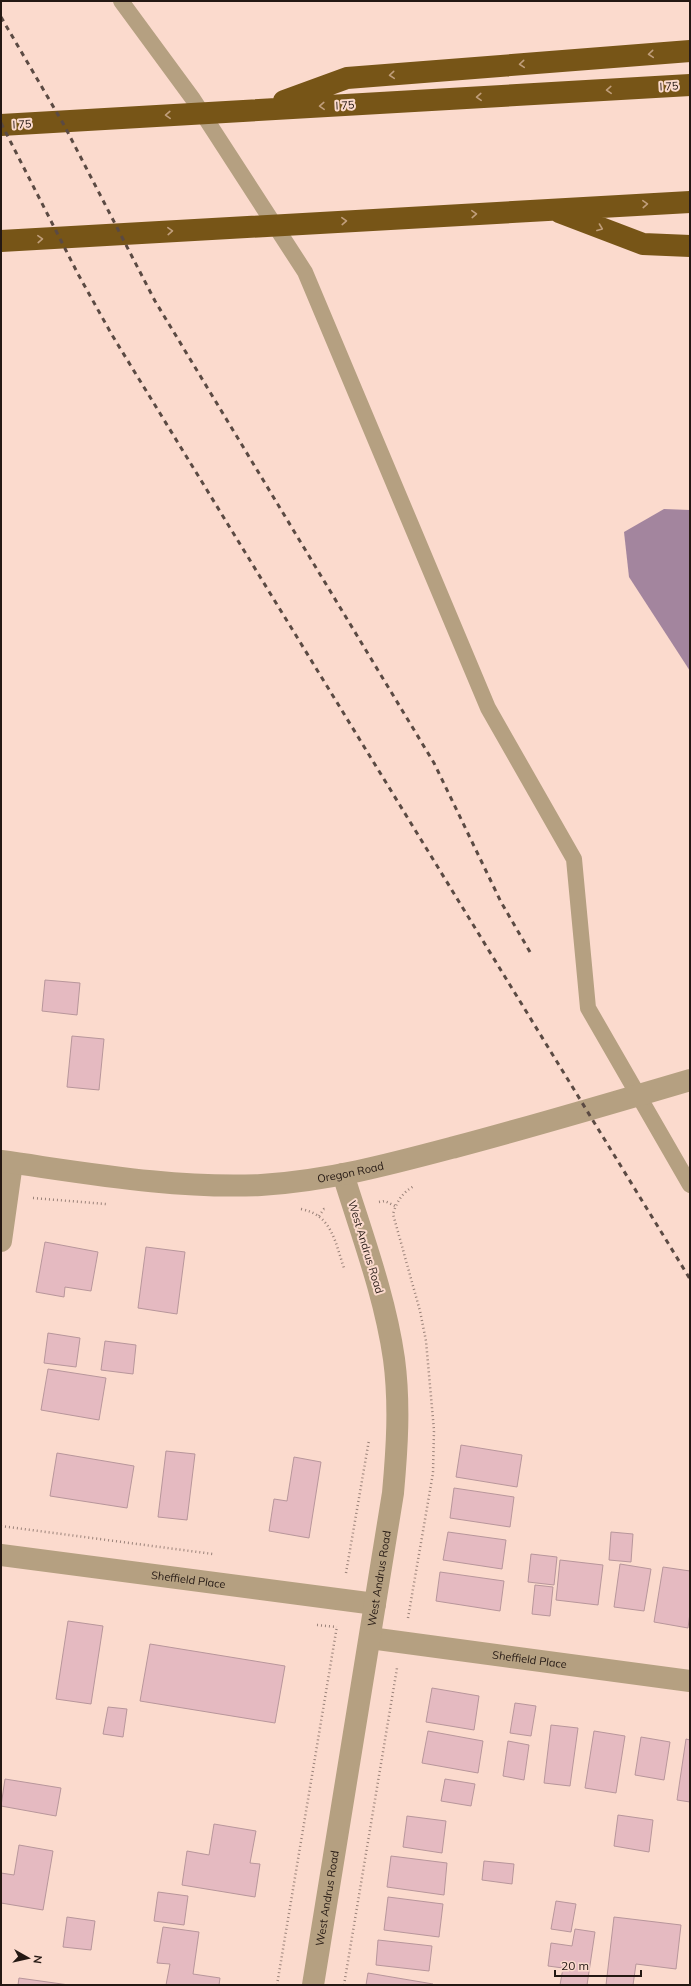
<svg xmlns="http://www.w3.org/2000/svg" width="691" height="1986" font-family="Mulish,sans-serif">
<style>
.water{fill:#a3859e}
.building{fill:#e5bac1;stroke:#b8969b}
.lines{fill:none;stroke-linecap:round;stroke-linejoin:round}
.path{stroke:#9a8279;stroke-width:2.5;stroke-dasharray:1 3;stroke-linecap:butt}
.service{stroke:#b5a081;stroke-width:16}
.minor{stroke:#b5a081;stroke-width:22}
.tertiary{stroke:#b5a081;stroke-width:22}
.motorway{stroke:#775517;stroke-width:22}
.rail{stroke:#5b4a43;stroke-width:3;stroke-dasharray:5 5;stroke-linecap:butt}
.oneway{stroke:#c09e7b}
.labels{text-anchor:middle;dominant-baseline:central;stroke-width:4;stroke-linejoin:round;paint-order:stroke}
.street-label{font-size:11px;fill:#241813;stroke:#fbdacd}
</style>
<rect width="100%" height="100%" fill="#fbdacd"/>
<path class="water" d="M664 509 690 510V671L629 577 624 532Z"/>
<path class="building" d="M45 980 80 983 77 1015 42 1011Z
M72 1036 104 1039 99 1090 67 1087Z
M45 1242 98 1252 91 1291 65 1287 64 1297 36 1292Z
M146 1247 185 1252 177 1314 138 1308Z
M48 1333 80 1338 76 1367 44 1363Z
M105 1341 136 1345 133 1374 101 1370Z
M48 1369 106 1378 99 1420 41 1410Z
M461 1445 522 1455 517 1487 456 1477Z
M166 1451 195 1454 187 1520 158 1517Z
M57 1453 134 1466 127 1508 50 1496Z
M294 1457 321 1462 309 1538 269 1531 274 1499 287 1501Z
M454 1488 514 1497 510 1527 450 1518Z
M448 1532 506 1540 502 1569 443 1560Z
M611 1532 633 1534 631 1562 609 1560Z
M531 1554 557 1557 554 1585 528 1582Z
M560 1560 603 1565 598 1605 556 1600Z
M620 1564 651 1569 644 1611 614 1607Z
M663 1567 690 1571V1613L688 1628 654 1622Z
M440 1572 504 1581 500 1611 436 1601Z
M535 1585 553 1587 550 1616 532 1614Z
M68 1621 103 1626 91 1704 56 1699Z
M150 1644 285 1666 275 1723 140 1701Z
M432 1688 479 1696 474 1730 426 1722Z
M515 1703 536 1706 531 1736 510 1733Z
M108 1707 127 1709 123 1737 103 1734Z
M551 1725 578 1728 570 1786 544 1783Z
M428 1731 483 1741 478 1773 422 1763Z
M594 1731 625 1736 616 1793 585 1788Z
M641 1737 670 1742 664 1780 635 1775Z
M686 1739 690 1740V1802L677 1800Z
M508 1741 529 1745 524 1780 503 1776Z
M5 1779 61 1788 56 1816 1 1806Z
M445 1779 475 1784 471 1806 441 1801Z
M618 1815 653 1820 649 1852 614 1846Z
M407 1816 446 1821 442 1853 403 1847Z
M214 1824 256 1831 250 1863 260 1864 255 1897 182 1885 187 1851 209 1855Z
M19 1845 53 1851 43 1910 1 1903V1873L14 1875Z
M391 1856 447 1863 444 1895 387 1887Z
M484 1861 514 1864 512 1884 482 1880Z
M158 1892 188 1896 184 1925 154 1921Z
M388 1897 443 1904 439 1937 384 1930Z
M556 1901 576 1904 571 1932 551 1929Z
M67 1917 95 1921 91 1950 63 1947Z
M614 1917 681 1925 676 1969 636 1964 633 1985H606Z
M163 1927 199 1932 193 1974 220 1978 219 1985H166L170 1964 157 1963Z
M575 1929 595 1932 587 1985H560L563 1968 548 1966 551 1943 572 1946Z
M378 1940 432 1946 429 1971 376 1965Z
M368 1973 433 1984V1985H366Z
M19 1978 69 1985H18Z"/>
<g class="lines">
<path class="path" d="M33 1198 106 1204
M379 1202 385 1201 395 1206
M301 1209C332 1215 335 1242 344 1268
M319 1216 324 1209H327
M1 1526 213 1554
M346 1573 369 1440
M408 1618 433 1473 434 1430 426 1341 420 1311 393 1214C397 1201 402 1193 414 1186
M317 1625 337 1627
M277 1985 337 1626
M344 1985 397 1668"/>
<path class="service" d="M121 1 193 99 305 272 488 708 574 859 588 1008 690 1185"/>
<g class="minor">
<path d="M1 1241 12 1163"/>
<path id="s1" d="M1 1555 375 1604"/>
<path id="s2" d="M370 1638 690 1681"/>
<path id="s3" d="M313 1985 393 1493C397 1449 400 1404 394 1359 385 1296 362 1235 343 1174"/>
</g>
<path class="tertiary" id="s4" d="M1 1161C87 1173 174 1189 261 1185 328 1181 391 1164 455 1147 534 1126 612 1103 690 1080"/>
<path class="motorway" d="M284 101 347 78 690 51
M1 125 690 85
M559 212 643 244 690 246
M1 241 690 202"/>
<path class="rail" d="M1 17 64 125 155 301 434 763 501 902 530 952
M1 123 78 274 112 335 690 1279"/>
</g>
<defs><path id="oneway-chevron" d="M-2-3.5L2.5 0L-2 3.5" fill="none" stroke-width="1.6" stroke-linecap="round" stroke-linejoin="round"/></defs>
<g class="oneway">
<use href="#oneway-chevron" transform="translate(651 54) rotate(175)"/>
<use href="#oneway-chevron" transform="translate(522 64) rotate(175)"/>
<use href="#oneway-chevron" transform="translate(392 75) rotate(175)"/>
<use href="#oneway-chevron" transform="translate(609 90) rotate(177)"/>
<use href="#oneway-chevron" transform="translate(479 97) rotate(177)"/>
<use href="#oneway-chevron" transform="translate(322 106) rotate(177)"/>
<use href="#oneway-chevron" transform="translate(168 115) rotate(177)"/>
<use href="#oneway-chevron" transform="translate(645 204) rotate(-3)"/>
<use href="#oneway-chevron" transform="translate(474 214) rotate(-3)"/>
<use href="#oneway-chevron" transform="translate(344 221) rotate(-3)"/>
<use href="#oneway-chevron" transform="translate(600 228) rotate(21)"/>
<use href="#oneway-chevron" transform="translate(170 231) rotate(-3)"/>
<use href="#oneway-chevron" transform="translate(40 239) rotate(-3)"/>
</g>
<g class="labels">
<g class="street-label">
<text transform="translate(669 86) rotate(-3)">I 75</text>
<text transform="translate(345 105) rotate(-3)">I 75</text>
<text transform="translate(22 124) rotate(-3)">I 75</text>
<text stroke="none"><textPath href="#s4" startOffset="352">Oregon Road</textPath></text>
<text transform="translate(366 1247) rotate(73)">West Andrus Road</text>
<text stroke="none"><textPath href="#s3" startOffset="412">West Andrus Road</textPath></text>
<text stroke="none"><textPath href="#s1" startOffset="189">Sheffield Place</textPath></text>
<text stroke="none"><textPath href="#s2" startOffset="161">Sheffield Place</textPath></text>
<text stroke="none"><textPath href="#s3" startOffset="88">West Andrus Road</textPath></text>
</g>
</g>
<rect width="691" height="1986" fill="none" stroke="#241813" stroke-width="4"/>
<g transform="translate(28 1958) rotate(98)" stroke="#fbdacd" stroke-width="3" paint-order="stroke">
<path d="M0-3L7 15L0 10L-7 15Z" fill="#241813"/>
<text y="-6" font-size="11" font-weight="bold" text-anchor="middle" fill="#241813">N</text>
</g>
<path d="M555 1970v6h86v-6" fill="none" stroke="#241813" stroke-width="2"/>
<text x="561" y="1970" font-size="12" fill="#241813" stroke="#fbdacd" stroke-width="3" paint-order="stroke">20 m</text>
</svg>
